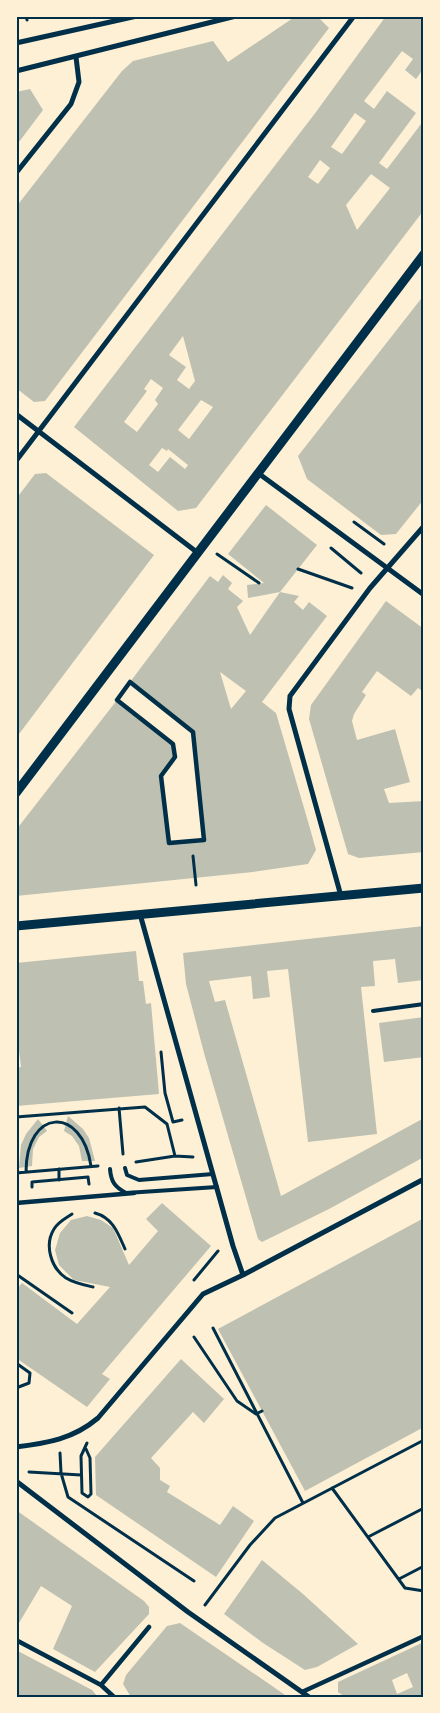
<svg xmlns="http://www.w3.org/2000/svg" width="440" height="1713" font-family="Georgia,serif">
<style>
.building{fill:#bec0b2;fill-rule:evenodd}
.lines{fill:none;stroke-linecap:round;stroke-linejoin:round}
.path{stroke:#003049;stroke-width:3}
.service{stroke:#003049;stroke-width:4}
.pedestrian{stroke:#003049;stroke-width:4.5}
.minor{stroke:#003049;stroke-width:5}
.tertiary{stroke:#003049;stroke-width:9}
.neatline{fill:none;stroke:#003049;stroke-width:2}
</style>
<rect width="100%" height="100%" fill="#fdf0d5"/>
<path class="building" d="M296 16H317L329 28 45 401 34 402 16 388V207L122 71 133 61 213 41 228 62Z
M386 16 424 18V68L416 79 405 70 413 59 402 51 364 101 374 109 387 91 416 113 379 163 387 169 424 120V210L196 508 178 511 74 427 316 112ZM355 113 366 121 342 154 331 147ZM320 160 330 168 318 184 308 177ZM371 174 390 188 357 230 346 205ZM183 336 195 381 189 389 177 380 186 367 169 355ZM151 379 163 388 155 400 158 404 137 432 124 422 147 391 144 389ZM201 400 213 407 189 439 178 430ZM162 448 167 451 168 449 188 465 185 469 170 457 158 472 149 465Z
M30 89 43 110 16 146V92Z
M424 295V499L396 534 381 535 307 479 298 456Z
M46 473 154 555 16 738V499L35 474Z
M266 505 317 545 280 592 248 598 247 585 264 583 228 554Z
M223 575 232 583 228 589 243 601 237 607 250 635 280 592 299 596 294 602 303 610 309 602 327 616 262 702 276 713 307 818 316 850 308 864 253 872 16 896V830L117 700 173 744 175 757 161 776 169 843 204 840 193 732 130 682 210 576 218 582ZM220 672 246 691 231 709Z
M386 601 424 629V692L418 688 411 696 377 671 362 692 366 695 354 714 352 721 357 740 395 729 410 782 384 789 389 803 424 801V852L359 858 348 854 309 719 311 705Z
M424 926V980L398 983 395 959 373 961 375 986 361 987 377 1134 308 1142 288 969 267 971 270 997 253 999 251 976 209 981 215 1002 225 1000 281 1196 424 1118V1157L329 1209 262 1242 258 1239 204 1053 186 984 183 953Z
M136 951 139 981H143L146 1004 151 1003 159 1094 16 1106V1068L21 1067 18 1042H16V963Z
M424 1017V1057L384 1062 379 1023Z
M68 1116 83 1129 89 1138 95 1161H82L79 1146 72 1136 64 1131Z
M38 1119 47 1131 39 1137 33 1149 32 1166 19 1168 21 1145 26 1134Z
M162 1203 211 1246 102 1374 110 1379 87 1407 16 1358V1290L22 1283 77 1324 110 1287 74 1280 59 1265 55 1250 60 1233 71 1220 87 1216 101 1220 113 1228 129 1265 158 1231 146 1219Z
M424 1218V1427L305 1491 218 1329Z
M181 1359 224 1399 204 1423 193 1412 151 1458 160 1468V1480L170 1486 167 1492 220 1525 233 1506 254 1521 216 1577 96 1495 95 1457Z
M16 1510 144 1601 149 1607V1614L95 1672 53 1649 72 1606 41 1586 16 1628Z
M262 1560 303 1594 358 1644 317 1667 305 1670 263 1643 224 1614Z
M180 1623 262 1679 288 1697H131L123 1684 126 1675 167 1626Z
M424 1642V1697H345L338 1692V1682ZM407 1673 413 1687 397 1694 392 1680Z
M16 1650 92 1690 98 1697H16Z"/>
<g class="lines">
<path class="path" d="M26 16 27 20
M354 522 384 544
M331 548 361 573
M217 554 259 583
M298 569 352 588
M193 856 196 885
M161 1052 165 1093 173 1122 182 1120
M119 1108 123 1154
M16 1117 145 1107 167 1124 175 1156 136 1162
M175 1156 193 1157
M59 1169V1180
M26 1172C26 1108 82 1105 91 1166
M16 1173 98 1166
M32 1187V1182L88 1177 89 1184
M95 1213C113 1218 118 1233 125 1249
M72 1214C66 1218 58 1222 54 1229 44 1245 51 1268 66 1278 74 1283 84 1285 93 1287
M16 1274 72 1313
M194 1280 218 1251
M213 1328 303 1503
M194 1337 237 1401 256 1414 262 1411
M16 1363 30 1373 29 1383 16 1388
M86 1449 90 1458 91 1494 88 1497 82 1493 81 1456 87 1443
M60 1453 61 1473 68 1497 194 1581
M29 1472 81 1475
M332 1488 405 1588 424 1591
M368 1537 424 1508
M399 1579 424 1566
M205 1605 250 1545 275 1518 424 1440"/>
<path class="service" d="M373 1011 424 1004
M125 1168 127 1175 139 1180 213 1174
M110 1169C111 1182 115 1187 126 1193L217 1187"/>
<path class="pedestrian" d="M130 682 193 732 204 840 169 843 161 776 175 757 173 744 117 700Z
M16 1203 134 1193
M16 1640 101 1685 114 1697
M101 1685 149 1627
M302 1692 424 1636"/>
<path class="minor" d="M16 43 137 16
M16 71 236 16
M16 173 71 104 79 82 76 57
M16 414 198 553
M16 461 354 16
M258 473 424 595
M341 896 289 709 290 696 370 588 424 526
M140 914 233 1246 243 1275
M16 1447C48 1443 73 1439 98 1418L203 1294 243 1275 424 1179
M16 1481 188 1612 309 1697"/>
<path class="tertiary" d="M16 793 424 254
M16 926 424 888"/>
</g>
<rect width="440" height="1713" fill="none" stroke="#fdf0d5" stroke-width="35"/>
<rect x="18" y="18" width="404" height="1678" class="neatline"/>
</svg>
